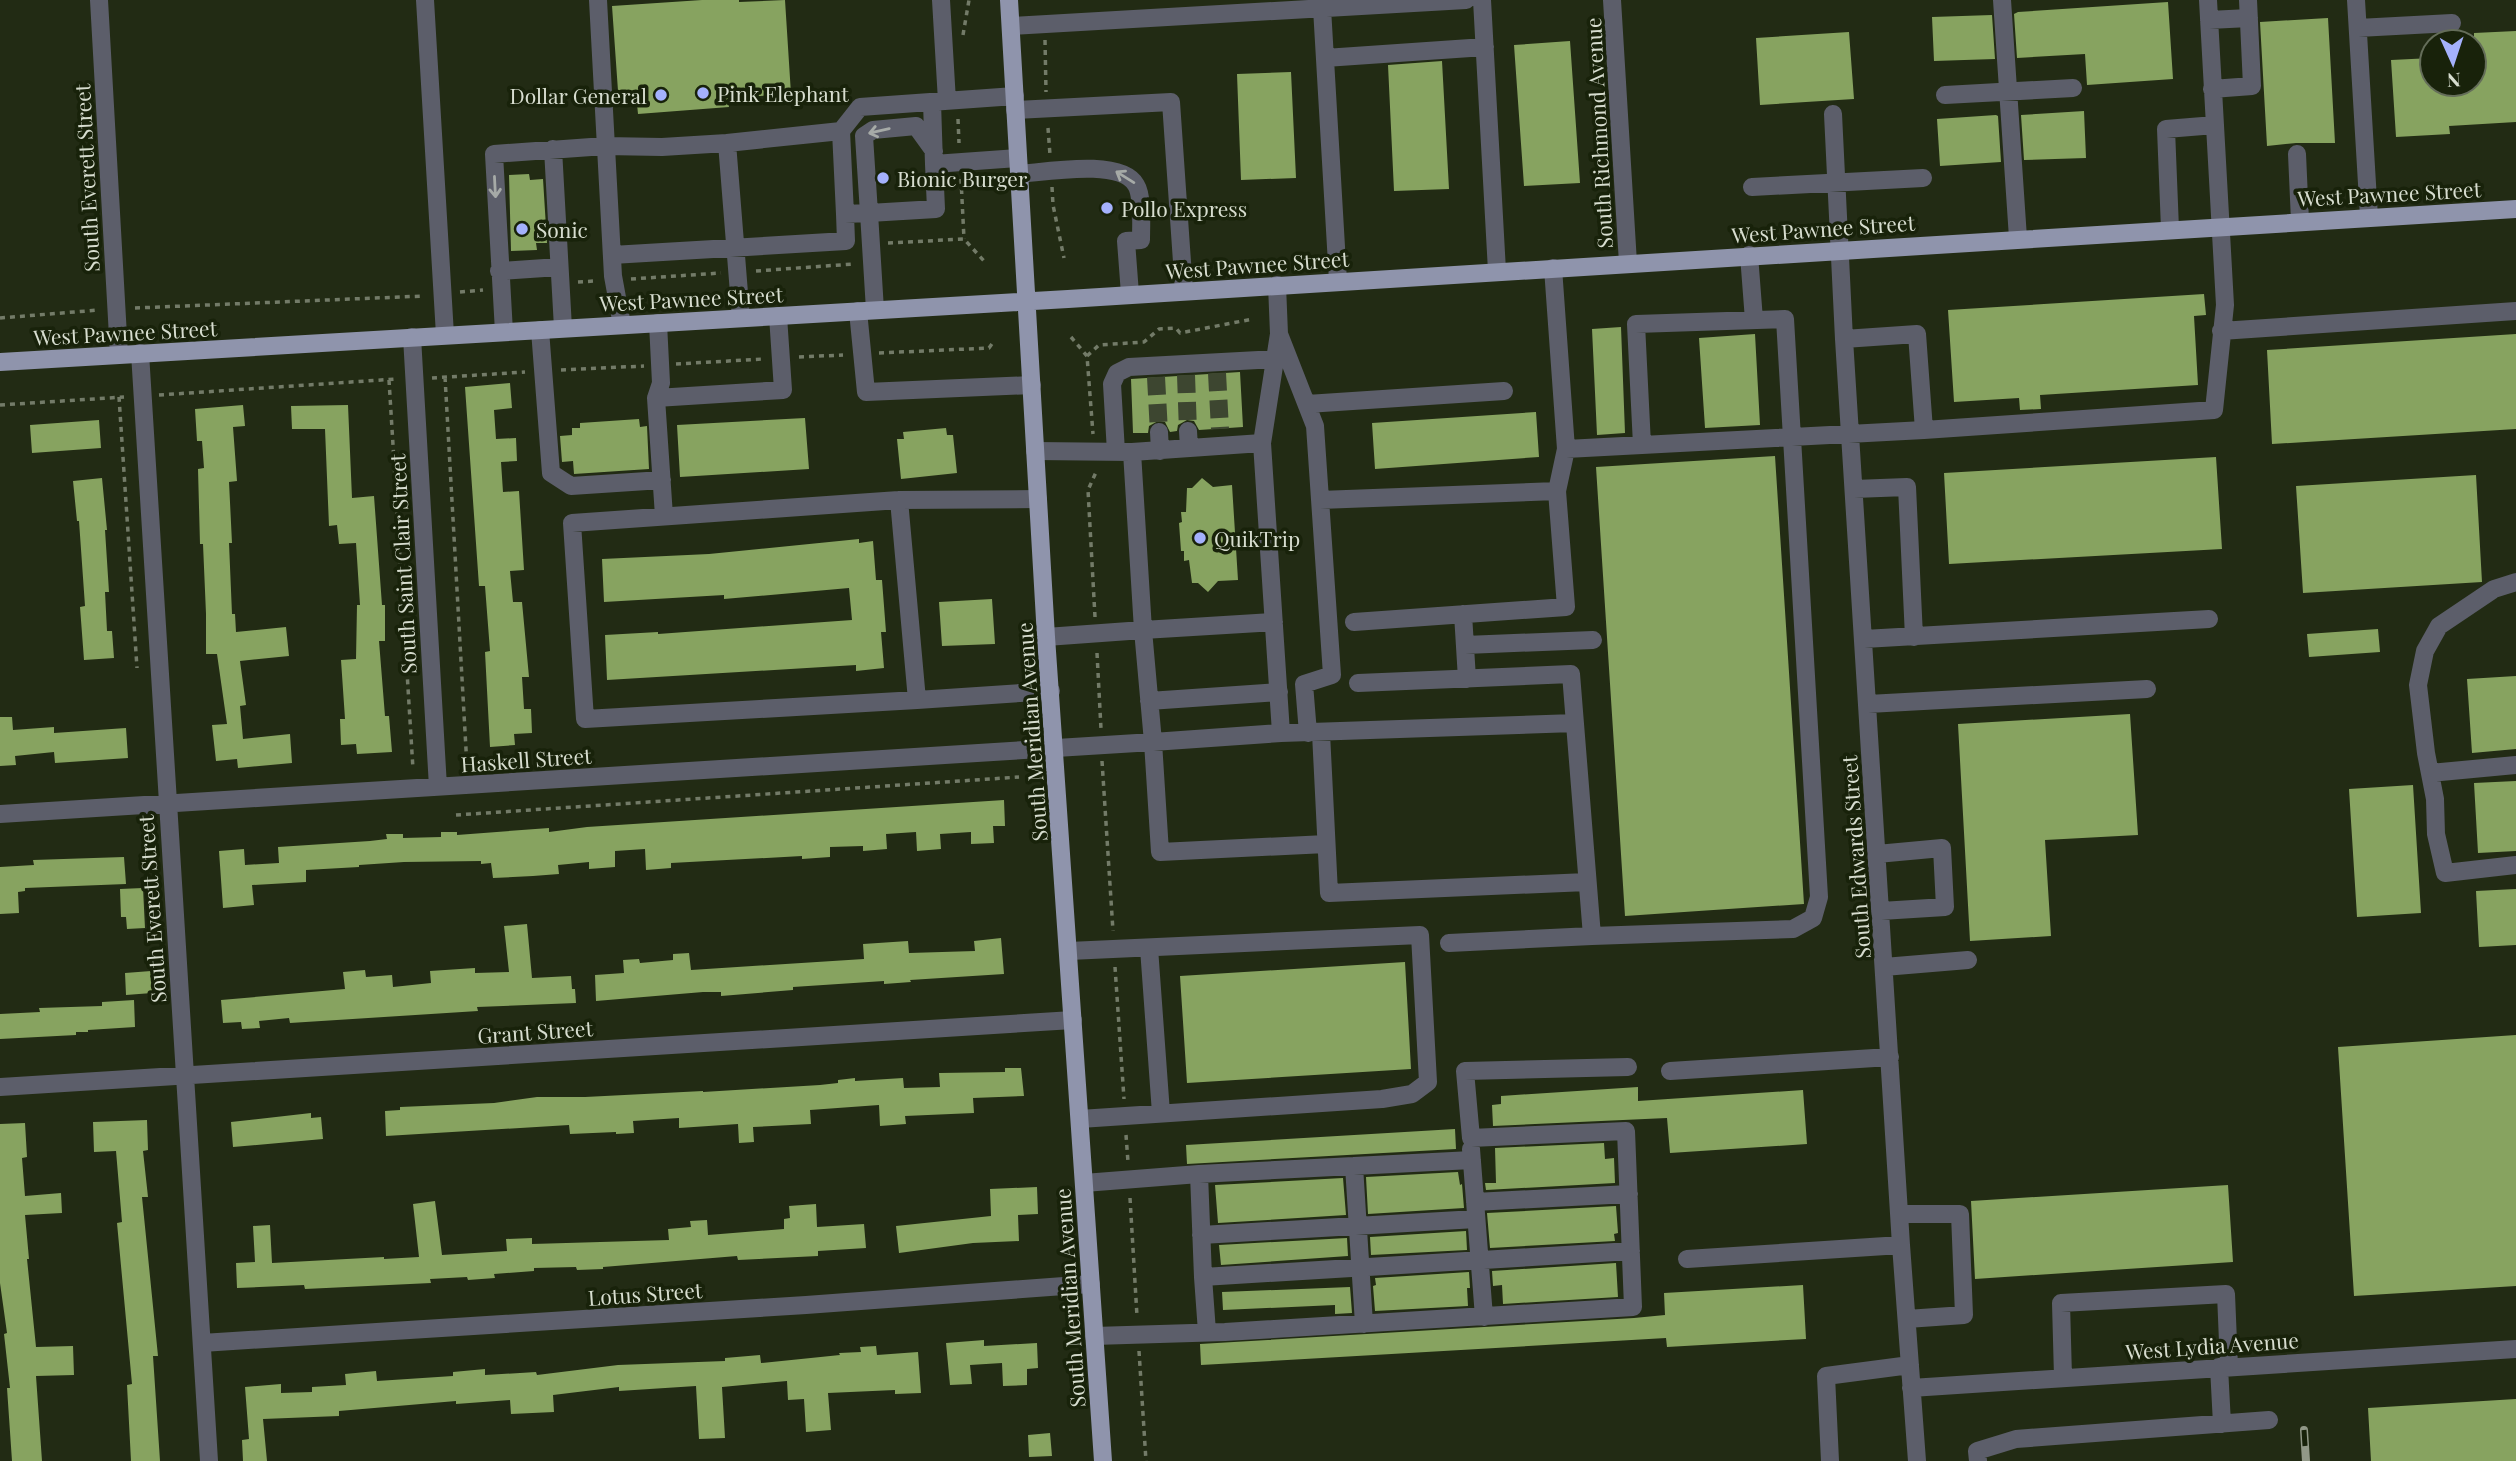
<svg xmlns="http://www.w3.org/2000/svg" width="2516" height="1461" font-family="'Playfair Display',serif">
<style>
.building{fill:#87a360}
.lines{fill:none;stroke-linecap:round;stroke-linejoin:round}
.minor-tunnel{stroke:#3d4630;stroke-width:18;stroke-dasharray:18 9;stroke-linecap:butt}
.path{stroke:#737b68;stroke-width:3.5;stroke-dasharray:5 5;stroke-linecap:butt}
.minor{stroke:#5c5e6a;stroke-width:18}
.major{stroke:#8f94ac;stroke-width:18}
.rail-casing{stroke:#919887;stroke-width:8}
.rail{stroke:#18220a;stroke-width:5;stroke-dasharray:16;stroke-linecap:butt}
.oneway{stroke:#a6aaa7}
.poi-dot{fill:#a4b1fc;stroke:#18220a;stroke-width:2.5}
.labels{text-anchor:middle;dominant-baseline:central;stroke-width:7;stroke-linejoin:round;paint-order:stroke}
.poi-label{font-size:21px;fill:#d7ddcf;stroke:#18220a;text-anchor:start}
.street-label{font-size:21px;fill:#d7ddcf;stroke:#18220a}
</style>
<rect width="100%" height="100%" fill="#222b14"/>
<path class="building" d="M702 0H739V2L785 0 791 94 728 98 729 107 638 114 637 104 619 105 612 6Z
M2168 2 2173 79 2087 85 2085 54 2017 58 2014 14 2018 12Z
M1992 15 1995 59 1934 61 1932 17Z
M2328 18 2335 143H2296L2267 146 2260 22Z
M2516 31V122L2449 126 2450 134 2396 137 2391 60 2432 58V84H2474V33Z
M1849 32 1854 99 1760 105 1756 38Z
M1570 41 1580 183 1524 186 1514 45Z
M1442 61 1449 189 1394 191 1388 65Z
M1291 72 1296 178 1241 180 1237 74Z
M2084 111 2086 158 2024 160 2021 115Z
M1996 115 1998 116 2001 162 1940 166 1937 119Z
M529 174 530 180 543 179 547 243H536L537 250 511 251 509 175Z
M2204 294 2206 315 2194 316 2198 385 2040 395 2041 409 2020 410 2019 398 1954 402 1948 310Z
M1621 327 1625 433 1597 435 1592 329Z
M1755 334 1760 425 1705 428 1699 338Z
M2516 334V429L2272 444 2267 350Z
M1240 372 1243 427 1199 430 1194 421 1187 420 1178 425 1177 431 1170 432 1165 422 1158 421 1149 426 1148 433H1133L1131 379Z
M510 383 512 408 494 410 496 439 516 438 517 461 501 462 503 492 519 491 524 570 510 571 513 602H522L529 677H522L524 709H531L532 733 514 734 515 745 490 747 485 652 490 651 485 586H479L465 387Z
M243 405 245 426 233 427 237 481 229 482 232 543H229L232 614H235L236 632 286 627 289 656 240 661 246 705 240 706 243 739 290 734 292 763 238 768 237 759 216 761 212 725 227 724 217 654H206V614L203 544H200L198 469 204 468 202 441H197L195 409Z
M348 405 352 498 374 496 382 605H385V641H379L385 716H389L392 752 357 754 356 744 341 745 340 719H345L341 660 356 659 357 605H360L356 543 339 544 337 525 329 526 325 429H292L291 406Z
M1536 412 1539 457 1375 469 1372 423Z
M805 418 809 469 680 477 677 425Z
M639 419 640 427 647 426 649 469 574 474 573 461 562 462 560 436 572 435V428H580V423Z
M99 420 101 448 32 453 30 425Z
M946 428 947 435H953L957 473 901 479 897 439H904L903 432Z
M1775 456 1804 904 1625 916 1596 467Z
M2216 457 2222 549 1949 564 1944 473Z
M2476 475 2482 582 2303 593 2296 486Z
M102 478 107 530H105L109 592H105L107 631H112L114 658 84 660 80 607 85 606 79 521H77L73 481Z
M1202 478 1213 487 1232 485 1238 580 1218 581 1208 592 1198 583H1192L1189 560 1184 561V551H1181L1179 523 1182 522 1181 512H1186L1187 488H1192Z
M859 539V543L873 541 876 580H882L886 632H881L884 668 856 671V665L607 680 605 635 658 632V634L852 620 849 588 724 599V595L604 602 602 559 709 554Z
M992 599 995 644 942 646 939 602Z
M2378 629 2380 652 2309 657 2307 634Z
M2516 676V749L2472 753 2467 679Z
M2130 714 2138 835 2045 840 2051 936 1970 941 1958 724Z
M0 717H12L13 730 54 727V733L126 728 128 758 55 763 54 752 15 756 16 765 0 766Z
M2516 781V851L2478 853 2474 783Z
M2413 785 2421 913 2357 917 2349 789Z
M1004 800 1005 826H993L994 843 971 844V832L940 834 941 849 917 851 916 832 886 834 887 849 863 851V846L830 847V857L802 859V856L671 863V868L646 870 645 849 615 851V867L589 869V862L558 865 559 874 533 876 493 878 491 863 481 864V861L404 862 359 865V867L306 870V882L252 885 254 905 223 908 219 851 244 849 245 865 279 863 278 847 370 841 387 839 386 834H403V838L441 837V832H457V835L549 828V832L587 827Z
M124 857 126 884 25 888V891L18 892 19 913 0 914V867L34 865 33 860Z
M143 888 145 928 127 929 126 917H121L120 889Z
M2516 889V945L2479 947 2476 891Z
M527 924 532 978 571 976 572 989H575L576 1003 477 1007 478 1011 290 1023 289 1018 259 1021 260 1028 242 1029 241 1022 223 1023 221 1000 345 989 343 972 365 970 366 977 392 975 393 987 431 983 430 971 475 968V973L509 972 504 926Z
M1001 938 1004 974 910 980 911 982 884 984V981L793 987V990L721 996V992H703L596 1001 595 975 624 973 623 960 639 959 640 963 673 960V954L689 953 691 970 864 959 863 944 908 941 909 953 975 951 974 941Z
M1405 962 1411 1069 1187 1083 1180 976Z
M151 971 152 993 126 995 125 973Z
M134 1000 135 1027 88 1030V1032H76V1035L0 1039V1014L40 1012 39 1008 102 1006V1002Z
M2516 1035V1286L2354 1296 2338 1047Z
M1005 1068H1021L1024 1096 973 1098 974 1113 905 1116 906 1124 880 1126 879 1105 810 1110 811 1124 753 1127 754 1142 739 1143 738 1124 679 1128V1118L633 1121 634 1133 616 1134V1132L570 1134 569 1125 386 1136 385 1111 400 1110V1107L494 1103 537 1097H585L703 1091V1092L820 1085 838 1083V1080L855 1078V1081L903 1078 904 1088 940 1087 939 1073 1005 1072Z
M1638 1087V1101L1803 1090 1807 1144 1670 1153 1667 1118 1493 1126 1492 1105 1501 1104V1096Z
M311 1113V1118L321 1117 323 1139 233 1147 231 1122Z
M147 1120 148 1150 143 1151 148 1197H142L158 1356H153L160 1461H131L127 1385 132 1384 117 1223 122 1222 116 1151 94 1152 93 1122Z
M25 1123 27 1157 22 1158 25 1196 61 1193 62 1213 25 1215 29 1259H27L36 1347 73 1346 74 1375 36 1376 42 1461H12L7 1388H10L4 1334 7 1333 0 1283V1124Z
M1455 1129 1456 1149 1187 1164 1186 1145Z
M1604 1143 1605 1159 1614 1158 1615 1183 1486 1190 1485 1183H1496L1495 1148Z
M1458 1172 1460 1185 1462 1184 1464 1208 1368 1214 1366 1177Z
M1343 1178 1346 1215 1218 1223 1215 1185Z
M2228 1185 2233 1262 1975 1279 1971 1201Z
M1037 1187 1038 1214 1018 1215 1019 1241 973 1243 899 1253 896 1226 991 1216 990 1189Z
M435 1201 442 1255 507 1251 506 1239 532 1238V1244L669 1240 668 1229 691 1227 690 1221 707 1220 708 1235 784 1229V1219L790 1218 789 1206 816 1204 817 1227 864 1224 866 1248 818 1251V1256L738 1260 737 1256 603 1267V1269L577 1270 576 1267 534 1268V1271L494 1274 495 1278 468 1280 467 1277 430 1279 431 1283 305 1289 304 1285 237 1288 236 1263 255 1262 253 1226 270 1225 272 1263 384 1257V1259L419 1257 413 1204Z
M1616 1206 1618 1233 1614 1234 1615 1241 1490 1248 1487 1213Z
M1466 1231 1467 1250 1371 1255 1370 1237Z
M1347 1238 1348 1256 1221 1265 1219 1245Z
M1616 1263 1618 1297 1503 1304 1502 1285 1493 1286 1492 1271Z
M1469 1272 1470 1288H1467L1468 1306 1375 1311 1373 1286 1376 1285 1375 1278Z
M1803 1285 1806 1339 1667 1347 1666 1338 1201 1365 1200 1344 1634 1318 1665 1315 1664 1293Z
M1350 1287 1352 1313 1335 1314V1305L1223 1310 1222 1292Z
M984 1340V1346L1037 1343 1038 1368 1027 1369V1385L1003 1386 1002 1363 970 1365 972 1384 950 1385 946 1343Z
M876 1346 877 1355 918 1352 921 1393 895 1394V1390L828 1393 831 1430 806 1432 804 1399 788 1400 787 1381 722 1387 725 1438 699 1439 696 1386 619 1391V1387L553 1395 554 1412 511 1414 510 1400 456 1404V1401L339 1411V1416L263 1419 267 1461H243L242 1440 249 1439 245 1387 281 1384V1393L312 1392V1387L346 1385 345 1374 376 1371 377 1381 453 1376V1372L485 1369V1375L536 1372 537 1375 618 1365 725 1361V1358L760 1355 761 1363 840 1355 839 1353 861 1352 860 1347Z
M2516 1399V1461H2371L2368 1408Z
M1050 1433 1052 1456 1029 1457 1028 1435Z"/>
<g class="lines">
<path class="minor-tunnel" d="M1217 373 1220 429
M1186 375 1188 431
M1156 377 1159 432"/>
<path class="path" d="M963 35 969 0
M1045 40 1046 92
M958 119 959 143
M1048 128 1050 155
M961 179 964 239
M1052 187 1053 205 1064 258
M888 243 964 239 984 261
M756 271 853 264
M631 279 721 273
M578 282 595 281
M460 292 483 290
M135 308 424 296
M0 318 99 310
M1071 337 1087 356 1093 434
M879 353 989 348 994 341
M1087 356 1099 345 1144 342 1159 329 1176 328 1180 333 1253 319
M799 357 843 355
M676 364 763 359
M561 370 644 366
M445 377 467 767
M432 378 525 372
M389 380 413 769
M159 395 396 379
M119 397 137 668
M0 405 124 397
M1095 617 1088 490 1097 470
M1097 653 1101 729
M1102 761 1113 931
M456 815 1019 777
M1115 967 1124 1099
M1126 1135 1128 1162
M1130 1198 1137 1316
M1139 1351 1146 1461"/>
<path class="minor" d="M99 0 119 354
M425 0 445 335
M598 0 613 276 622 325
M941 0 947 101
M1482 0 1497 271
M1612 0 1628 263
M2002 0 2018 238
M2356 0 2369 217
M1322 8 1338 281
M2209 20 2249 18
M1011 26 1466 0
M2358 28 2452 23
M1325 58 1485 47
M2212 89 2252 86 2248 0
M1945 95 2073 88
M932 102 934 164 1018 158
M1015 110 1171 102 1184 291
M1833 114 1844 339 1901 1245 1917 1461
M727 143 841 131
M553 149 563 328
M934 151 916 126 873 130 864 136 869 213 936 209 934 164
M2297 154 2300 221
M1019 174C1046 172 1121 158 1136 185 1143 196 1141 226 1141 240L1126 241 1130 294
M1752 187 1923 178
M2170 229 2166 129 2215 125
M612 255 846 241 845 214
M1749 255 1754 320
M1553 268 1566 449 1924 430 2214 410 2225 305 2208 0
M499 271 559 267
M875 310 869 213 845 214 841 131 860 107 1015 96
M858 311 866 392 1032 385
M658 323 661 383 656 398 664 516
M540 330 551 473 571 486 662 480
M2221 331 2516 311
M504 332 494 154 605 146 662 147 727 143 741 318
M1279 334 1315 426 1332 675 1304 684 1308 733
M412 337 438 787
M1844 339 1917 334 1924 430
M140 353 209 1461
M656 398 783 390 778 316
M1307 404 1504 391
M1188 431 1189 448
M1159 432 1160 451
M1262 443 1281 733 1153 742 1160 852 1326 844
M1035 451 1132 452 1143 630 1274 622
M1116 452 1112 384 1117 373 1129 367 1275 359
M1132 452 1262 443 1279 334 1277 285
M1854 489 1907 487 1914 637
M899 500 917 700 585 719 572 523 899 500 1038 499
M1320 500 1557 491
M2516 582 2494 589 2439 626 2425 651 2418 685 2426 753 2435 799 2436 834 2445 873 2516 865
M1463 614 1467 679
M1354 622 1566 607 1557 491 1566 449
M1864 639 2209 619
M1465 645 1593 640
M1358 683 1571 674 1592 936 1449 943
M917 700 1051 691
M1149 701 1279 692
M1868 704 2147 689
M1281 733 1575 723
M1321 733 1329 893 1587 882
M2430 773 2516 765
M0 814 1153 742 1143 630 1046 637
M1877 854 1942 848 1945 907 1881 911
M1592 936 1793 929 1813 918 1819 897 1785 319 1636 324 1642 445
M1149 948 1161 1113
M1069 951 1420 935 1428 1082 1412 1094 1382 1099 1080 1119
M1884 967 1968 960
M1670 1071 1890 1057
M0 1087 1073 1020
M1471 1149 1484 1317
M1354 1166 1364 1324
M1084 1183 1199 1174
M1475 1202 1629 1194
M1899 1214H1960L1964 1315 1907 1319
M1201 1235 1476 1219
M1687 1259 1901 1245
M1203 1277 1199 1174 1472 1160
M1207 1332 1203 1277 1631 1251
M1094 1336 1225 1332 1633 1307 1626 1131 1471 1138 1465 1071 1628 1067
M202 1343 806 1305 1091 1284
M2219 1367 2222 1424
M2063 1377 2061 1303 2226 1294 2229 1366
M1911 1388 2516 1349
M1830 1461 1826 1376 1910 1365
M1978 1461 1977 1451 2016 1439 2269 1420"/>
<path class="major" d="M1009 0 1046 637 1103 1461
M0 362 1068 299 2516 209"/>
<g class="rail-casing">
<path id="rail" d="M2304 1430 2306 1461"/>
</g>
<use href="#rail" class="rail"/>
</g>
<defs><path id="oneway-shaft" d="M-6 0H5M1.5-3L5.5 0L1.5 3" fill="none" stroke-width="1.6" stroke-linecap="round" stroke-linejoin="round" transform="scale(1.75)"/></defs>
<g class="oneway">
<use href="#oneway-shaft" transform="translate(879 131) rotate(167)"/>
<use href="#oneway-shaft" transform="translate(1125 177) rotate(-148)"/>
<use href="#oneway-shaft" transform="translate(495 187) rotate(87)"/>
</g>
<g class="poi-dot">
<circle cx="703" cy="93" r="7"/>
<circle cx="661" cy="95" r="7"/>
<circle cx="883" cy="178" r="7"/>
<circle cx="1107" cy="208" r="7"/>
<circle cx="522" cy="229" r="7"/>
<circle cx="1200" cy="538" r="7"/>
</g>
<g class="labels">
<g class="poi-label">
<text x="717" y="93">Pink Elephant</text>
<text x="647" y="95" text-anchor="end">Dollar General</text>
<text x="897" y="178">Bionic Burger</text>
<text x="1121" y="208">Pollo Express</text>
<text x="536" y="229">Sonic</text>
<text x="1214" y="538">QuikTrip</text>
</g>
<g class="street-label">
<text transform="translate(1598 133) rotate(-93)">South Richmond Avenue</text>
<text transform="translate(86 178) rotate(-93)">South Everett Street</text>
<text transform="translate(2389 193) rotate(-3)">West Pawnee Street</text>
<text transform="translate(1823 228) rotate(-4)">West Pawnee Street</text>
<text transform="translate(1257 264) rotate(-4)">West Pawnee Street</text>
<text transform="translate(691 298) rotate(-3)">West Pawnee Street</text>
<text transform="translate(125 332) rotate(-3)">West Pawnee Street</text>
<text transform="translate(402 564) rotate(-93)">South Saint Clair Street</text>
<text transform="translate(1031 732) rotate(-94)">South Meridian Avenue</text>
<text transform="translate(526 759) rotate(-4)">Haskell Street</text>
<text transform="translate(1855 857) rotate(-94)">South Edwards Street</text>
<text transform="translate(151 909) rotate(-94)">South Everett Street</text>
<text transform="translate(535 1031) rotate(-4)">Grant Street</text>
<text transform="translate(645 1293) rotate(-4)">Lotus Street</text>
<text transform="translate(1069 1298) rotate(-94)">South Meridian Avenue</text>
<text transform="translate(2212 1345) rotate(-4)">West Lydia Avenue</text>
</g>
</g>
<g transform="translate(2453 63) rotate(177)"><circle r="33" fill="#18220a" stroke="#646d59" stroke-width="2"/>
<path d="M0-5L12 26L0 18L-12 26Z" fill="#a4b1fc"/>
<text y="-10" font-size="19" font-weight="bold" text-anchor="middle" fill="#d7ddcf">N</text>
</g>
</svg>
